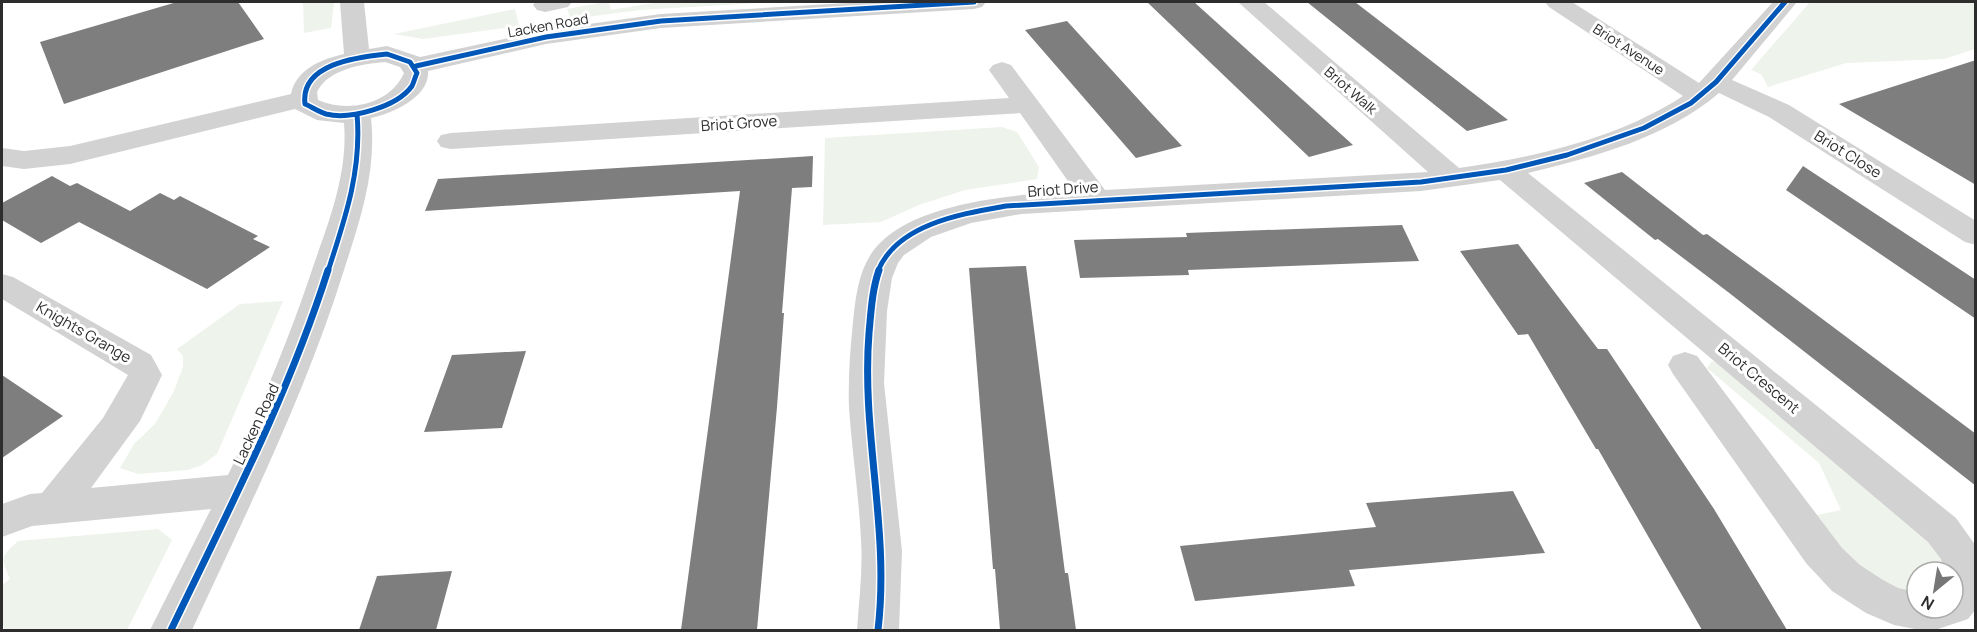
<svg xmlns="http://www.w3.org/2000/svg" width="1977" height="632" font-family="Manrope,sans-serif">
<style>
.green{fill:#eef3eb}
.building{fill:#7e7e7e}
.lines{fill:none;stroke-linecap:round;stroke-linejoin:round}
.minor{fill:#d2d2d2;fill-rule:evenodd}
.cycleway-far1-casing{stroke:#fff;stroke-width:8}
.cycleway-casing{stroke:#fff;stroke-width:10}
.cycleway-far1{stroke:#0057b8;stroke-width:5}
.cycleway{stroke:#0057b8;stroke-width:7}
.labels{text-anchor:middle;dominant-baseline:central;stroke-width:6;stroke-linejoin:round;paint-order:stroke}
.far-street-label{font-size:14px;fill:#2d2d2d;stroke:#fff}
.street-label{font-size:15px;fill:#2d2d2d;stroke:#fff}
</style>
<rect width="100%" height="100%" fill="#fff"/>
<path class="green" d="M303 2H334L331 28 304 33Z
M605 2H609L611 10 660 2 759 3 640 10 571 19 567 9Z
M1810 2H1975V49L1944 59 1846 63 1768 87 1761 74 1751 70Z
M515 9 519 26 423 39 394 34Z
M1002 127 1017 132 1039 167 1037 179 965 190 919 205 881 222 823 225 825 138Z
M283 301 217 454 202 465 188 470 138 474 120 468 134 444 155 424 173 393 183 367V356L177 349 240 304Z
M1712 361 1724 366 1936 547 1945 567 1943 572H1917V593L1885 586 1855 566 1817 515 1841 510 1819 463 1707 368Z
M158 529 172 540 127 630H5L2 622V585L10 579C1 558 0 557 18 541Z"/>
<path class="building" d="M177 2H238L264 39 64 104 40 42Z
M1147 2H1194L1353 145 1309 157Z
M1307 2H1355L1508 120 1467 131Z
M1067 21 1150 112 1182 146 1136 158 1025 30Z
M1976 60V185L1839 104Z
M813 156 812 187 792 188 782 313H784L777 407 757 630H681L740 191 425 211 438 179Z
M1803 166 1976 280V319L1786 190Z
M1622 172 1703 235 1707 234 1781 288 1976 434V486L1728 292 1658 239 1655 240 1584 183Z
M52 176 70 186 77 183 130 211 160 193 174 200 180 196 258 236 253 239 270 247 207 289 79 222 41 243 2 220V203Z
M1402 225 1419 261 1188 270 1189 275 1080 278 1074 240 1187 237 1186 233Z
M1518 244 1598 349H1607L1714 509 1787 630H1702L1598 449H1596L1528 334 1518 335 1460 251Z
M1026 266 1065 573H1068L1076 630H1000L995 569H993L969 268Z
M526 351 502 428 424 432 452 355Z
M2 375 63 416 2 458Z
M1513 491 1545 553 1349 570 1355 586 1195 601 1180 546 1376 527 1366 503Z
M452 571 436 630H359L377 576Z"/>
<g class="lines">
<path class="minor" d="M340 2H364L369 49 387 46 420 57 546 30 661 14 864 2H986L982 7 974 9 661 28 546 44 428 71C430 97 393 113 371 118 377 171 360 220 344 270 305 395 247 511 192 630H150L211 509 32 526 2 537V504L30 494 42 493 103 418 128 375 2 299V274L13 277 151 355 162 375 140 421 91 488 228 475C261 406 290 337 314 264 330 219 348 172 344 123L317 120 295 109 70 164 24 169 2 166V148L24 151 70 146 291 94C296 69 322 59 344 54ZM385 62 400 67 404 73C390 105 347 113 318 100L317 92C328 69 362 64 385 62Z
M535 2H572L568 7 545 12 537 10 533 5Z
M1238 2H1264L1459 168C1535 157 1617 139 1683 96L1549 7 1545 2H1572L1699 83 1773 2H1797L1732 80 1789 105 1976 221V245L1965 242 1769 117 1719 93C1666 138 1594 157 1528 173L1956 518 1976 546V609L1968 619 1935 630H1920L1894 625 1866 613 1832 591 1806 563 1673 374 1668 365 1673 356 1685 352 1697 356 1842 548 1860 565 1883 580 1898 588 1917 592V608H1953V572H1944L1941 559 1928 542 1500 180 1421 191 1021 214 971 223 931 237 904 255 898 263 892 278 887 311 884 383 902 551 899 630H857C859 600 863 570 861 540 859 496 852 452 849 408 848 380 850 351 853 322 856 294 859 263 881 242 923 201 1019 194 1075 191L1020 113 451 149 441 147 437 141 441 135 451 133 1009 98 989 70 993 65 1002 62 1011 65 1105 190 1428 172Z"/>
<g class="cycleway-far1-casing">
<path id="cycleway-far1" d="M387 54 410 62 417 73C415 77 414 82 412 86 397 107 350 120 326 114 319 112 312 107 305 104 300 64 357 57 387 54Z
M416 66 546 37 661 21 974 2
M328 271C345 219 362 170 357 114
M878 271C897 224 961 214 1006 206L1421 182 1506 170 1567 155 1644 128 1691 103 1716 82 1785 2"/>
</g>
<g class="cycleway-casing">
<path id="cycleway" d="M171 630C228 511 288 396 328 270
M878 630C890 530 861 433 869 333 871 312 872 290 879 270"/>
</g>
<use href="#cycleway-far1" class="cycleway-far1"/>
<use href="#cycleway" class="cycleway"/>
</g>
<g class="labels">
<g class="far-street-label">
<text transform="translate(548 25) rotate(-10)">Lacken Road</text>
<text transform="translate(1629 49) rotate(33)">Briot Avenue</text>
<text transform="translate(1351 90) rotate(41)">Briot Walk</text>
</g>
<g class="street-label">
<text transform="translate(739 123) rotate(-4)">Briot Grove</text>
<text transform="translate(1848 154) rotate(32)">Briot Close</text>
<text transform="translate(1063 189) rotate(-4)">Briot Drive</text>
<text transform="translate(84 332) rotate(30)">Knights Grange</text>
<text transform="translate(1759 378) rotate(40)">Briot Crescent</text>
<text transform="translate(256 424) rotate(-65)">Lacken Road</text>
</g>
</g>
<rect width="1977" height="632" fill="none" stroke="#2d2d2d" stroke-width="6"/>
<g transform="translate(1935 590) rotate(210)"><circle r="28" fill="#ffffff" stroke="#ababab" stroke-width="1.5"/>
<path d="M0-4.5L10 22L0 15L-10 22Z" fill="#767676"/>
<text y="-9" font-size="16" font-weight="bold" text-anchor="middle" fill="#2d2d2d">N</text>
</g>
</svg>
